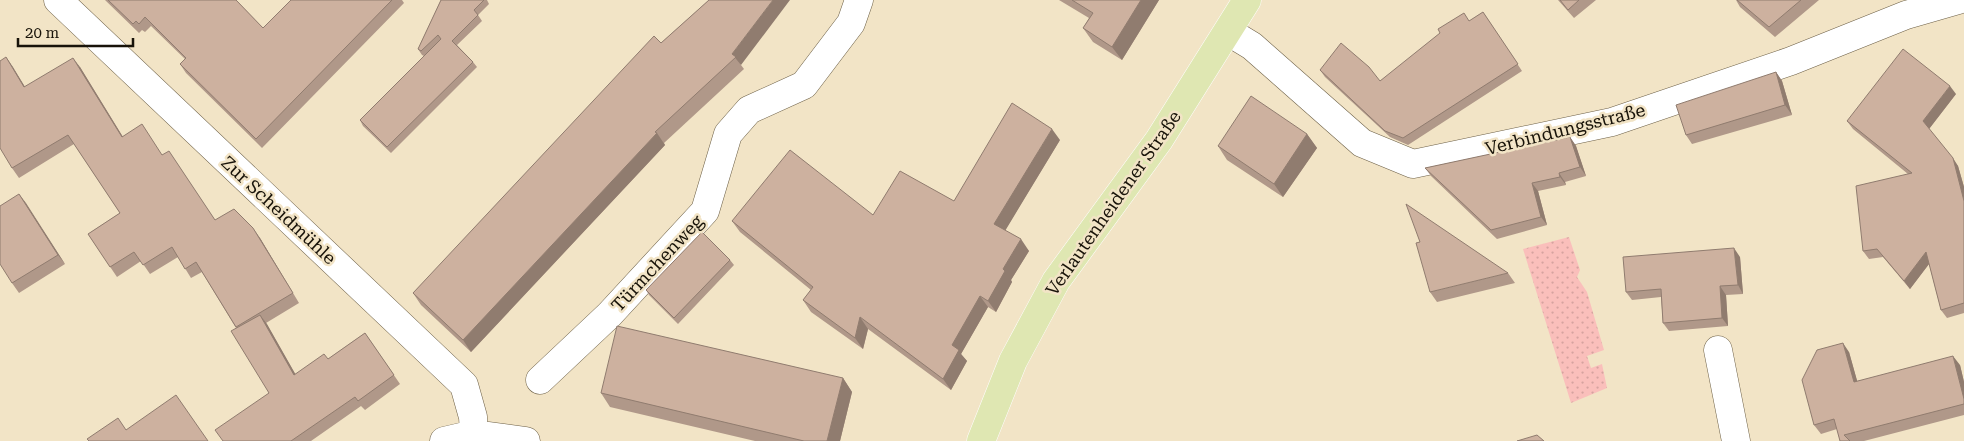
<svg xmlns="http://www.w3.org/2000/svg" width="1964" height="441" font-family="'Roboto Serif',serif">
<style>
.grass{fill:url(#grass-dots)}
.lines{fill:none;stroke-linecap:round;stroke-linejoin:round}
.minor-casing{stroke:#6d6047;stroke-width:29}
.major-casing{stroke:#fff;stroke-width:29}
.minor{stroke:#fff;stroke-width:28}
.major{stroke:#dfe7b2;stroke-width:28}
.wall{fill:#b09889}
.shaded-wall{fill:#907c6f}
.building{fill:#cdb19f;stroke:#907c6f}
.labels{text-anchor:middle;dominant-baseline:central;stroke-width:5;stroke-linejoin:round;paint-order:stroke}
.street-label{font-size:18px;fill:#181309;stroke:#f2e4c6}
</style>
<defs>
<pattern id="grass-dots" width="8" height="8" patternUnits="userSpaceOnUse" patternTransform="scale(1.25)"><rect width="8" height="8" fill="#fabfbb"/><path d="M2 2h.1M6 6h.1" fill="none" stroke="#d6a39f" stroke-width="1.8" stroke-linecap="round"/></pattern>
</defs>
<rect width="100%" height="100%" fill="#f2e4c6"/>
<path class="grass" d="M1569 237 1580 270 1577 277 1587 292 1604 350 1587 356 1591 368 1602 364 1607 388 1571 403 1523 249Z"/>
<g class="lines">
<g class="minor-casing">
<path id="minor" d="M58 0 464 385 473 417 474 434
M1229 32 1252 46 1362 143 1413 164 1612 122 1791 61 1906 15 1958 0
M1718 350 1736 441
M540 380 609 315 705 211 728 134 749 110 804 85 851 23 859 0
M444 441 474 434 526 441"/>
</g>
<g class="major-casing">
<path id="major" d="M981 441 1013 361 1056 281 1159 140 1247 0"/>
</g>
<use href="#minor" class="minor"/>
<use href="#major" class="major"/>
</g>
<path class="wall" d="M105 0H236L263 28 291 0H402L404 3 262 148 186 73 180 64 185 59 151 26 145 32 142 30 139 33Z
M441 0H487L489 4 478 15 482 21 457 45 473 62 477 67 391 153 363 126 360 120 424 56 422 55 418 49Z
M709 0 741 65 744 69 664 143 665 145 471 352 421 305 413 293 661 43Z
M1059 0H1159L1122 60 1093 42 1083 28 1089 18Z
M1558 0H1596L1574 18Z
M1736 0H1819L1775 37 1740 7Z
M1483 12 1522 71 1408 145 1390 137 1325 77 1320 70 1380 81Z
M6 57 25 87 80 67 123 137 162 155 215 220 260 238 299 303 266 323 295 374 328 359 365 333 400 384 365 410 361 406 311 441H223L269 393 236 328 202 272 191 278 178 257 150 274 141 261 117 277 88 234 120 213 74 144 19 178 12 168Z
M1776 72 1782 81 1792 115 1692 144 1686 135Z
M1956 94 1929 129 1958 166 1964 187V313L1947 318 1941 310 1929 264 1910 289 1883 257 1869 259 1863 251 1908 174 1853 129 1847 121Z
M1307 134 1317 148 1283 197 1227 160 1218 146Z
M1570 137 1576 146 1586 176 1565 182 1566 185 1538 191 1547 225 1497 239 1431 176 1425 168Z
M1060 140 1005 230 1029 251 1011 280 1012 282 996 312 988 307 961 354 967 361 951 390 868 329 863 349 811 312 803 300 811 290 740 232 732 221 873 215 954 201Z
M19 194 65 264 19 293 12 283Z
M1740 257 1743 294 1726 295 1728 326 1669 331 1663 323 1661 297 1632 300 1626 292Z
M730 260 734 265 678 324 649 295 646 290Z
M1508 273 1515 283 1437 302 1430 292Z
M1849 352 1857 381 1960 365 1964 382V415L1864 441H1840L1837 429 1821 434 1814 425Z
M843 378 852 392 840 441H755L610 407 601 393Z"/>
<path class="shaded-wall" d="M773 0H790L741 65 732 54Z
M1141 0H1159L1122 60 1112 47Z
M6 57 13 67 31 97 24 87Z
M73 58 80 67 129 147 122 137Z
M1776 72 1782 81 1792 115 1785 105Z
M1950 86 1956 94 1929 129 1923 121Z
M1052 129 1060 140 1002 236 994 224Z
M657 133 665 145 471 352 463 340Z
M1307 134 1317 148 1283 197 1274 184Z
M1570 137 1576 146 1586 176 1580 167Z
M1953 158 1958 166 1964 187V201Z
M1559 173 1565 182 1566 185 1560 177Z
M1532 183 1538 191 1547 225 1541 217Z
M19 194 26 203 65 264 58 255Z
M253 228 260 238 299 303 293 293Z
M1021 239 1029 251 1011 280 1012 282 996 312 988 301 1003 269Z
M1734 248 1740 257 1743 294 1738 285Z
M1926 252 1932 260 1910 289 1904 281Z
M1720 286 1726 295 1728 326 1722 318Z
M980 296 988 307 961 354 967 361 951 390 943 379 952 345Z
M260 315 267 324 301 384 294 375Z
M860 317 868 329 863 349 855 338Z
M1843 343 1849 352 1860 391 1854 382Z
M1953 356 1960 365 1964 382V399Z
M843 378 852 392 840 441H827Z"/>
<path class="building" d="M108 0H236L263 28 291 0H392L256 139 180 64 186 58 145 17 139 24 136 21 133 24Z
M441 0H484L474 10 478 15 452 41 473 62 387 147 360 120 441 39 438 35 421 51 418 49Z
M709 0H773L732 54 736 57 655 132 657 133 463 340 413 293 654 36 661 43Z
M1072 0H1141L1112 47 1083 28 1093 13Z
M1560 0H1579L1568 10Z
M1737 0H1801L1769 27Z
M1483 12 1518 64 1403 138 1385 131 1320 70 1341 43 1369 67 1380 81 1440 33 1438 29 1464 13 1469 21Z
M1903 49 1950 86 1923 121 1953 158 1964 201V303L1941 310 1926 252 1904 281 1877 249 1863 251 1856 186 1912 173 1847 121Z
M6 57 24 87 73 58 122 137 142 124 162 155 169 151 215 220 234 209 253 228 293 293 236 327 196 262 185 269 172 247 143 265 134 252 110 267 88 234 120 213 68 135 12 168 0 148V61Z
M1776 72 1785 105 1686 135 1676 105Z
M1251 96 1307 134 1274 184 1218 146Z
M1012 103 1052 129 994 224 1021 239 1003 269 1005 271 988 301 980 296 952 345 959 350 943 379 860 317 855 338 803 300 813 287 732 221 790 150 873 215 900 171 954 201Z
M1570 137 1580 167 1559 173 1560 177 1532 183 1541 217 1491 230 1425 168Z
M19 194 58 255 12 283 0 264V206Z
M1406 204 1508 273 1430 292 1416 243 1420 242Z
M702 232 730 260 674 318 646 290Z
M1734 248 1738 285 1720 286 1722 318 1663 323 1661 289 1626 292 1623 257Z
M260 315 294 375 324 354 328 359 365 333 394 375 358 401 355 397 291 441H223L215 430 269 393 231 331Z
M617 326 843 378 827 441H804L601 393Z
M1843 343 1854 382 1953 356 1964 399V404L1844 435 1850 441H1840L1834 419 1814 425 1802 380 1817 350Z
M176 395 208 441H89L87 439 118 418 126 430Z
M1537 435 1544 441H1517Z"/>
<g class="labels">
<g class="street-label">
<text transform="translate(1565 129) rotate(-14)">Verbindungsstraße</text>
<text transform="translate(1113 203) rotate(-55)">Verlautenheidener Straße</text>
<text transform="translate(279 210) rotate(43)">Zur Scheidmühle</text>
<text transform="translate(657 263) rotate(-47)">Türmchenweg</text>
</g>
</g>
<path d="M18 38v8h115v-8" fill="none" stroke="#181309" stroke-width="2.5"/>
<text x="25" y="38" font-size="15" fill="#181309" stroke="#f2e4c6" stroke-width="4" paint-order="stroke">20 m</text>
</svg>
